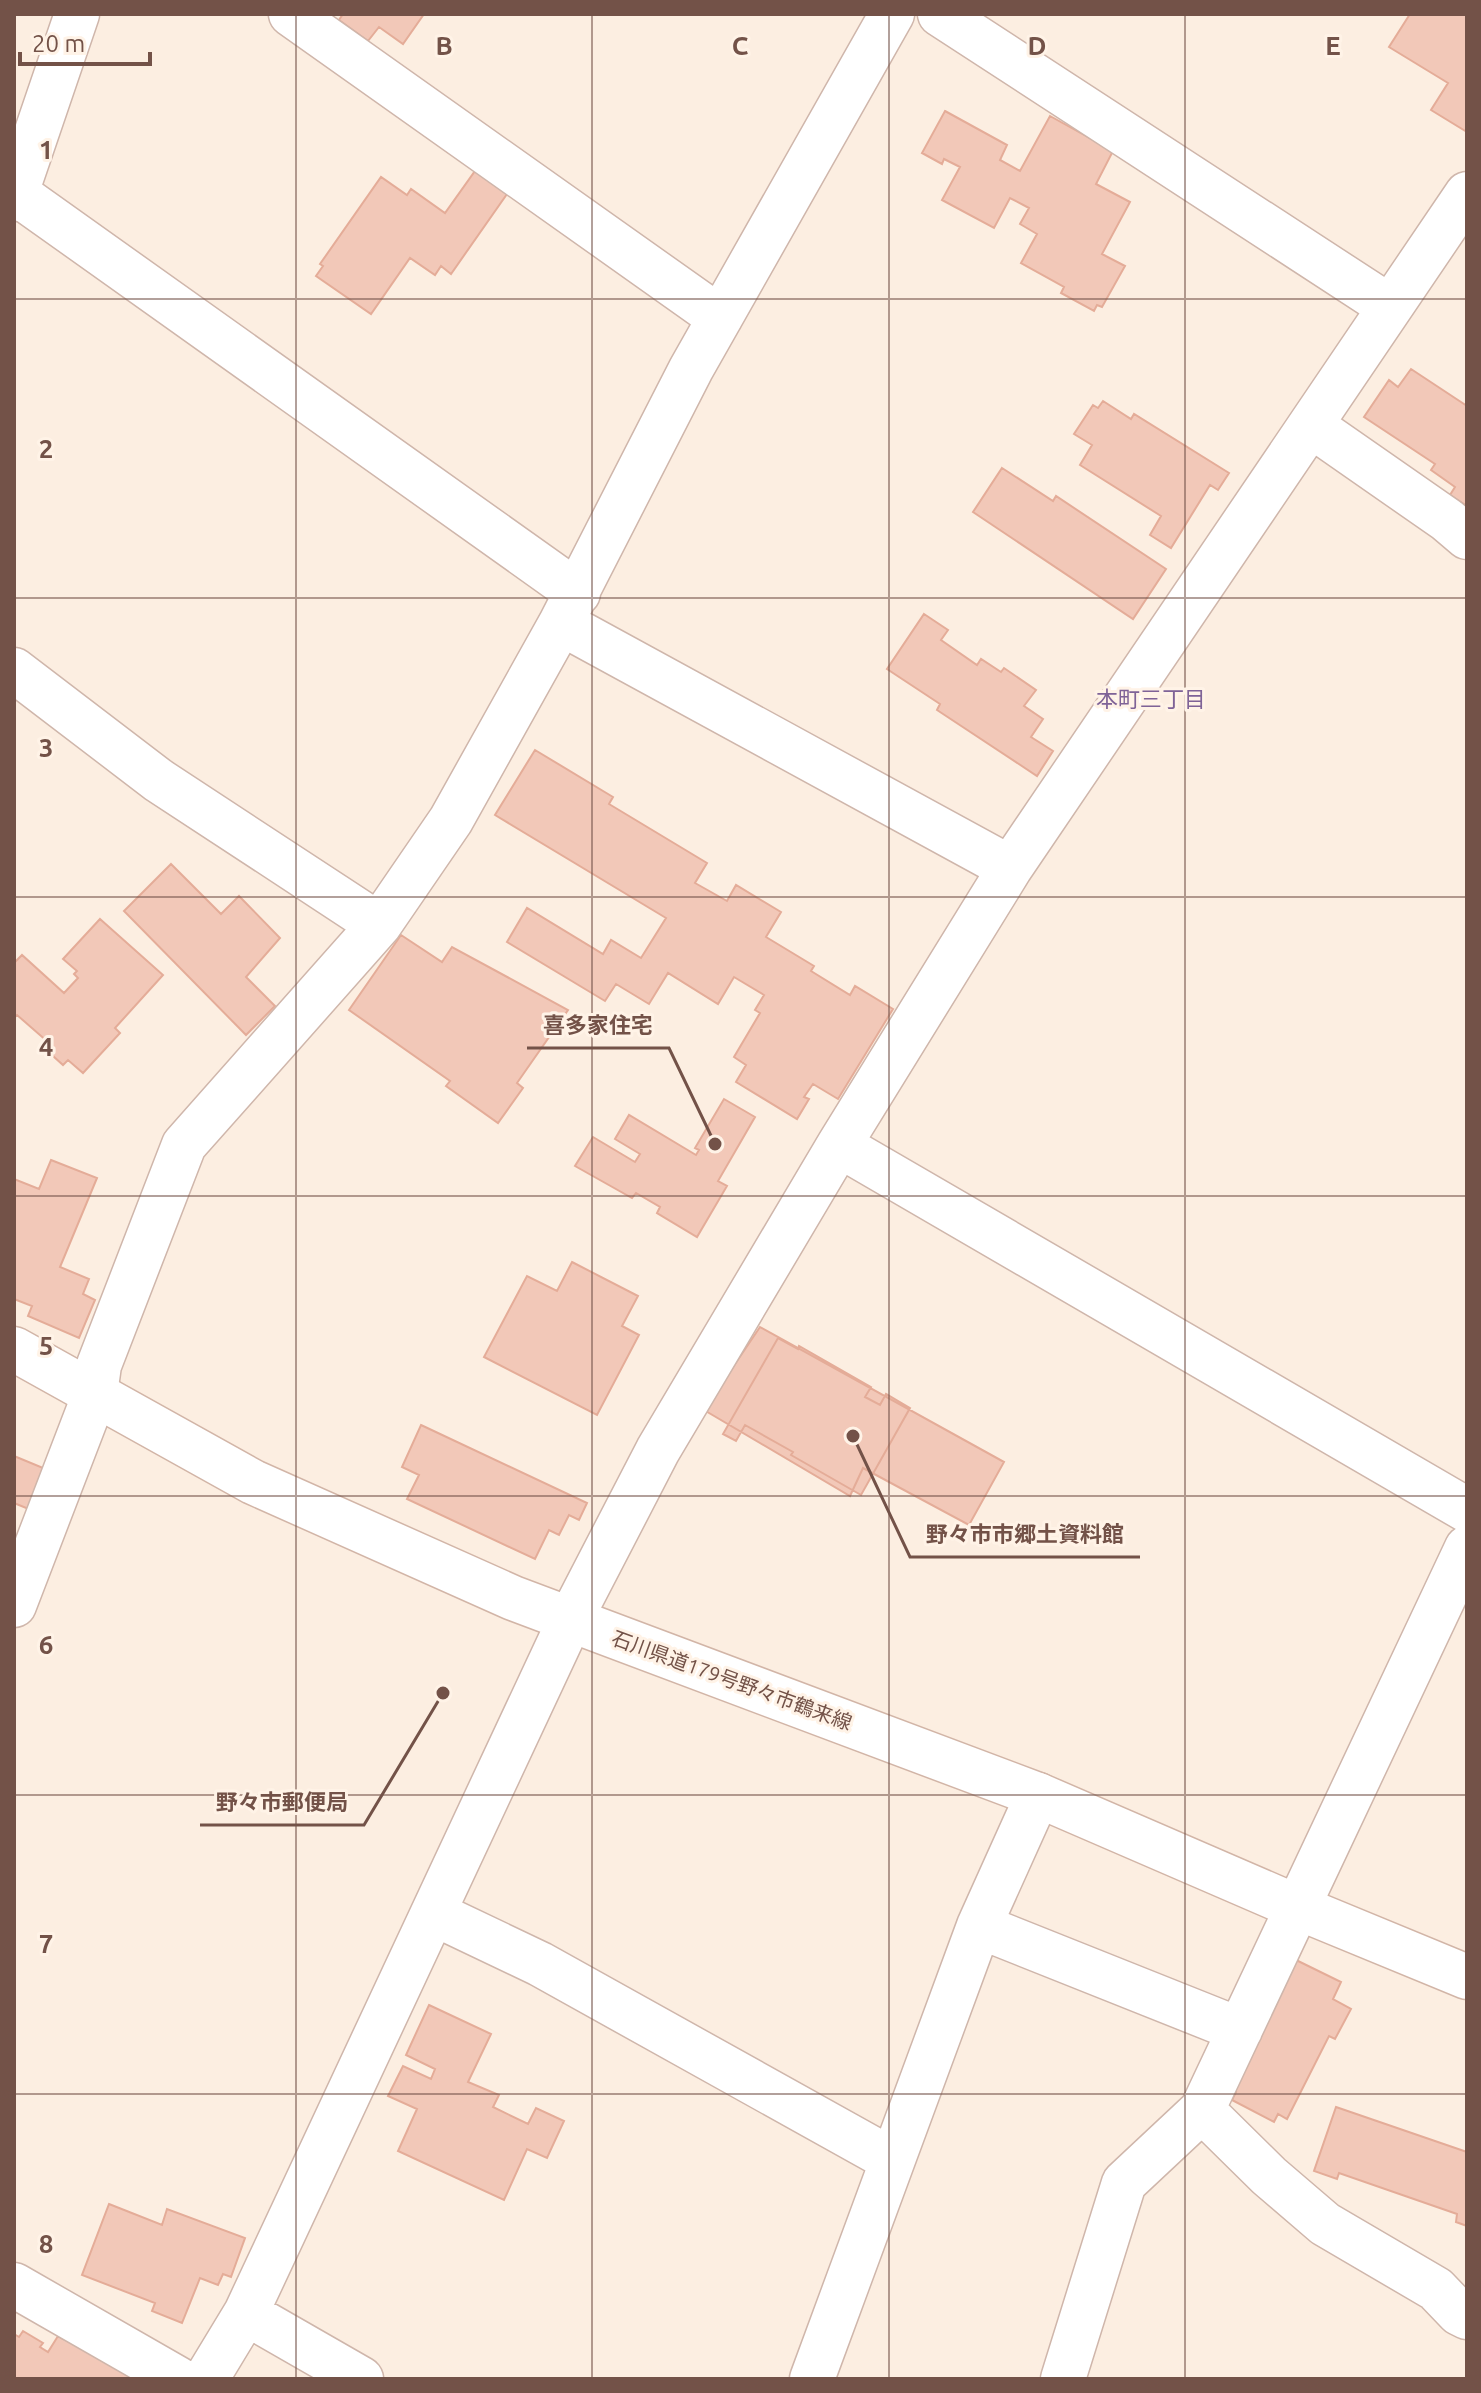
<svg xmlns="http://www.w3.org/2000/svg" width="1481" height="2393" font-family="Ubuntu,'Noto Sans JP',sans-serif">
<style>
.building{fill:#f2c8b8;stroke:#e4ac98;stroke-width:2}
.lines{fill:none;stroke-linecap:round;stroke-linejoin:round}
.street-casing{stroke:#cfb6ab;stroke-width:47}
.secondary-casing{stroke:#d2b5a7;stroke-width:47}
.street{stroke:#fff;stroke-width:44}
.secondary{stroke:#fff;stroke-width:44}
.grid{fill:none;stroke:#735248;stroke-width:2;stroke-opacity:0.55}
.labels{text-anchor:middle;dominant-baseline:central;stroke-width:6;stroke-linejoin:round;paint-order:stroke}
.street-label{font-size:20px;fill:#735248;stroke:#fff3e7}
.neighbourhood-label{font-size:22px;fill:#7f6397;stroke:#fff3e7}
.grid-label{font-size:26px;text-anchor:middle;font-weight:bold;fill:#735248;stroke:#fff3e7;stroke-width:6;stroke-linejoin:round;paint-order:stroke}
.leader{fill:none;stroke:#735248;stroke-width:3}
.callout-dot{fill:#735248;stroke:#fff3e7;stroke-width:3}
.callout-label{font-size:22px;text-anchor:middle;font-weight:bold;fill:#735248;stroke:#fff3e7;stroke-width:6;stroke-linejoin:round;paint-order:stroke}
</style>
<rect width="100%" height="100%" fill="#fceee1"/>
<path class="building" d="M343 14H424L403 44 379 27 368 41 339 20Z
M1410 14H1467V132L1431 110 1448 83 1389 47Z
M945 111 1007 145 1000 160 1020 171 1050 116 1113 151 1096 184 1130 202 1102 254 1125 266 1102 307 1097 305 1094 311 1061 293 1064 287 1021 263 1037 234 1020 224 1029 208 1010 198 994 228 942 200 960 167 944 159 942 164 922 153Z
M475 171 507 194 451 274 441 266 435 275 410 258 371 314 316 276 323 266 320 264 381 177 407 195 411 189 445 213Z
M1411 369 1467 406V506L1450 495 1455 487 1431 470 1435 464 1364 417 1389 380 1398 387Z
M1103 401 1131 419 1134 414 1229 473 1218 490 1210 485 1171 548 1150 535 1161 516 1080 465 1092 445 1074 434 1093 405 1098 408Z
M1002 468 1053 501 1056 496 1166 569 1133 619 973 512Z
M924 614 948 630 941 640 977 665 981 659 1001 672 1004 668 1036 690 1024 706 1043 719 1031 737 1053 751 1037 776 937 710 940 704 887 669Z
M535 750 613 797 609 804 707 863 695 883 727 901 736 885 781 912 766 937 814 966 811 971 850 995 855 986 893 1009 838 1099 813 1084 804 1097 809 1099 797 1119 736 1082 746 1065 734 1057 760 1013 755 1010 764 995 734 977 718 1004 668 973 649 1004 616 984 605 1001 507 942 527 908 603 954 611 940 641 958 666 918 495 815Z
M171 864 221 914 239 896 280 938 246 977 275 1006 246 1035 124 911Z
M100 919 163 975 115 1028 120 1033 83 1073 68 1060 63 1065 43 1047 48 1042 17 1015 14 1018V963L22 955 64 993 78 978 74 974 77 971 63 959Z
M401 935 442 962 452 947 568 1010 517 1083 523 1088 498 1123 446 1086 450 1081 349 1010Z
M724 1099 755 1117 718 1181 727 1186 697 1237 657 1213 660 1207 636 1193 632 1198 575 1166 593 1137 635 1162 640 1154 615 1139 629 1115 696 1155 699 1150 695 1148Z
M51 1160 97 1178 60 1267 89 1279 83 1294 95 1300 79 1338 28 1316 32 1306 14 1299V1179L39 1189Z
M51 1160 97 1178 60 1267 89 1279 83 1294 95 1300 79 1338 28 1316 32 1306 14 1299V1179L39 1189Z
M572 1262 638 1296 622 1326 639 1335 597 1415 484 1357 527 1276 557 1291Z
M760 1327 1004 1462 969 1525 863 1468 850 1496 704 1410Z
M778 1338 798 1349 799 1346 871 1387 865 1397 880 1405 886 1394 910 1408 861 1495 791 1455 793 1452 745 1425 736 1441 723 1434Z
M421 1425 587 1503 579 1520 569 1515 559 1535 549 1530 535 1559 407 1499 419 1475 402 1467Z
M14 1456 48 1470 31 1510 14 1503Z
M1294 1959 1341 1982 1333 1999 1351 2009 1335 2039 1329 2036 1287 2119 1278 2114 1274 2122 1232 2100 1236 2092 1228 2088Z
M429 2005 491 2034 468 2082 499 2095 493 2107 528 2124 536 2108 564 2121 547 2158 527 2149 504 2200 398 2151 417 2109 388 2096 403 2066 431 2079 435 2069 406 2055Z
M1336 2107 1467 2152V2226L1456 2222 1457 2214 1339 2173 1337 2179 1314 2171Z
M109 2204 162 2225 167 2209 245 2238 231 2277 223 2274 218 2285 200 2278 182 2323 152 2311 155 2303 82 2275Z
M23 2331 43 2343 40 2347 48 2352 58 2336 63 2339 67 2334 175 2379H14V2334L19 2337Z"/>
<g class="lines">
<g class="street-casing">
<path id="street" d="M291 14 720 318
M940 14 1390 307
M16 193 578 593
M14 199 77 14
M1312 426 1447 520 1467 537
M561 623 691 369 892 14
M14 670 158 780 379 925
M839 1145 1467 1510
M14 1605 95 1394 99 1365 184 1145 379 925 451 820 561 623 1010 868
M433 1913 540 1964 892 2160
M979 1926 1240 2030
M1202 2110 1269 2176 1325 2224 1436 2289 1459 2313 1467 2317
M14 2285 178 2379
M246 2313 361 2379
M206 2379 246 2313 570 1620 658 1450 839 1145 1010 868 1467 194
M812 2379 979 1926 1038 1795
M1063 2379 1124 2183 1202 2110 1467 1548"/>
</g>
<g class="secondary-casing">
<path id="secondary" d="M14 1349 253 1482 513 1598 1038 1795 1297 1907 1467 1977"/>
</g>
<use href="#street" class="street"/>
<use href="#secondary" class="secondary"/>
</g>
<path class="grid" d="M296 14V2379M592 14V2379M889 14V2379M1185 14V2379M14 299H1467M14 598H1467M14 897H1467M14 1196H1467M14 1496H1467M14 1795H1467M14 2094H1467"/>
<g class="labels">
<g class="street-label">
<text transform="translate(732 1680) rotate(20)">石川県道179号野々市鶴来線</text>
</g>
<g class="neighbourhood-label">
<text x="1151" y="698">本町三丁目</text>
</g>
</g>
<g class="grid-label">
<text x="444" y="55">B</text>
<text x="740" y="55">C</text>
<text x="1037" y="55">D</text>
<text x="1333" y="55">E</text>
<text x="46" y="159">1</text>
<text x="46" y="458">2</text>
<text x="46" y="757">3</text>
<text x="46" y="1056">4</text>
<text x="46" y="1355">5</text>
<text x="46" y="1654">6</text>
<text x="46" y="1953">7</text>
<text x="46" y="2253">8</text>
</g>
<path class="leader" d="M715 1144L669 1048H527M853 1436L910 1557H1140M443 1693L364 1825H200"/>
<g class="callout-dot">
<circle cx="715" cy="1144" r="8"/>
<circle cx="853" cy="1436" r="8"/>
<circle cx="443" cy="1693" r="8"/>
</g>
<g class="callout-label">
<text x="598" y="1033">喜多家住宅</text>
<text x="1025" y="1542">野々市市郷土資料館</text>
<text x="282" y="1810">野々市郵便局</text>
</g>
<rect width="1481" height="2393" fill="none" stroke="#735248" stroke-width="32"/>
<path d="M20 52v12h130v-12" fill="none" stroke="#735248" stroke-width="4"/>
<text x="32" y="52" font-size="24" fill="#735248" stroke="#fff3e7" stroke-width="6" paint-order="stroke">20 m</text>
</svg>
